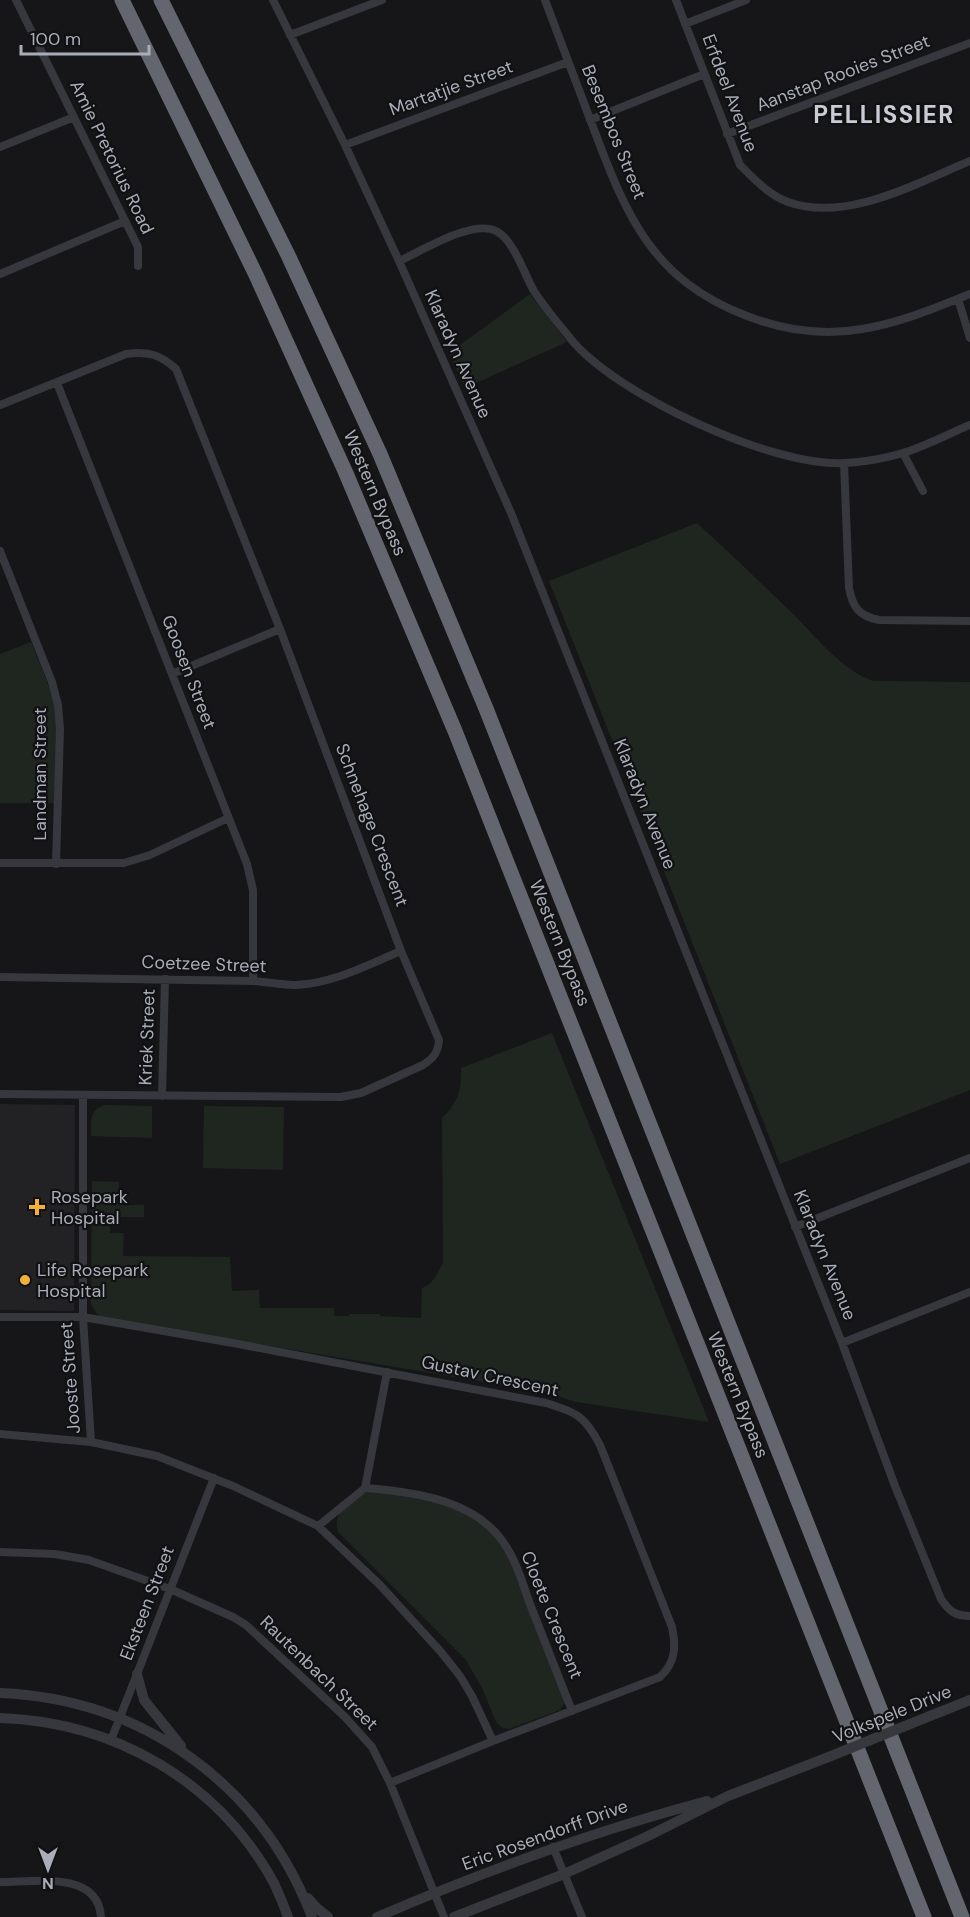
<svg xmlns="http://www.w3.org/2000/svg" width="970" height="1917" font-family="'DM Sans',sans-serif">
<style>
.built{fill:#222225}
.green{fill:#1e261f}
.lines{fill:none;stroke-linecap:round;stroke-linejoin:round}
.minor{stroke:#37383d;stroke-width:8}
.tertiary{stroke:#37383d;stroke-width:10}
.motorway{stroke:#63666e;stroke-width:15}
.tertiary-bridge{stroke:#37383d;stroke-width:10}
.poi-dot{fill:#f2b134;stroke:#111113;stroke-width:2}
.labels{text-anchor:middle;dominant-baseline:central;stroke-width:4.5;stroke-linejoin:round;paint-order:stroke}
.street-label{font-size:18px;fill:#a8adb8;stroke:#111113}
.poi-label{font-size:18px;fill:#a8adb8;stroke:#111113;text-anchor:start}
.district-label{font-size:24px;font-weight:bold;letter-spacing:1.5px;fill:#c9ccd4;stroke:#111113}
</style>
<rect width="100%" height="100%" fill="#161618"/>
<path class="built" d="M0 1104 75 1105 74 1311 0 1310Z"/>
<path class="green" d="M530 294 567 342 465 388 449 353Z
M697 523C730 553 762 584 794 615 815 636 845 673 874 681L970 682V1090L780 1164 549 581Z
M31 642C39 663 49 683 54 704 60 736 55 771 54 803H0V654Z
M552 1033 709 1422 576 1402 545 1392 103 1318 96 1313 91 1304 92 1181 119 1182V1205H144V1217H110V1233H124L123 1256 230 1257 232 1291 259 1290 260 1308H334V1316H349V1314H380V1316L421 1318 422 1288C434 1283 438 1273 443 1262L442 1118C458 1103 462 1089 461 1068Z
M105 1105 152 1106V1138L91 1136C91 1121 89 1110 105 1105Z
M204 1106 284 1107 283 1170 203 1168Z
M368 1492C412 1493 458 1502 492 1531 510 1546 519 1583 527 1604 540 1637 552 1670 565 1703L560 1710 509 1729 502 1728 496 1722 483 1690 466 1660 338 1532C332 1511 351 1499 368 1492Z"/>
<g class="lines">
<path class="minor" d="M16 0 138 247V266
M273 0 345 145 399 261 511 513 842 1343 895 1486 941 1599C949 1611 955 1616 970 1616
M545 0C561 42 577 85 593 127 626 215 652 280 747 316 783 330 823 336 862 329 900 323 935 308 970 294
M676 0 740 165C754 179 769 195 788 202 846 223 917 183 970 161
M685 24 746 0
M290 35 382 0
M590 120 704 74
M727 134 970 43
M345 145 568 62
M0 147 74 117
M399 261C422 251 472 219 496 231 514 240 524 274 534 291 544 307 558 323 570 338 614 394 774 468 845 463 863 462 886 458 903 453 926 446 948 434 970 425
M0 274 125 221
M958 299 970 338
M57 383 247 864 253 890V981
M0 405 126 354C147 351 160 354 176 369L280 629 401 951 439 1040C438 1052 434 1058 423 1065L361 1093 341 1097 0 1094
M903 453 923 491
M844 463 849 588C853 608 859 616 879 620L970 621
M0 551 52 682 58 705 60 729 56 864
M172 674 280 629
M0 863H124L150 855 228 818
M0 977 253 981C267 982 281 985 295 985 332 984 367 965 401 951
M83 1095V1317L91 1442
M162 1096 165 979
M795 1227 970 1158
M0 1317H83L233 1343 546 1403C576 1412 585 1416 600 1445L672 1627C676 1647 676 1662 660 1677L493 1741 390 1783
M842 1343 970 1292
M0 1434 91 1442 157 1456 233 1486 318 1526 380 1585 441 1652 460 1676 472 1696 493 1741
M365 1488C416 1492 479 1500 507 1548 518 1565 523 1585 530 1604 544 1639 558 1675 572 1711
M318 1526 365 1488 387 1372
M0 1552 55 1554 89 1560 170 1589 233 1617 246 1625 344 1716 372 1747 390 1783 444 1917
M111 1740 214 1478
M553 1847 582 1917
M0 1882C33 1882 98 1870 101 1917"/>
<path class="tertiary" d="M137 1674 144 1700 181 1746
M0 1693C143 1699 261 1784 312 1917
M0 1718C115 1722 218 1781 274 1883 279 1894 284 1906 288 1917
M915 1722 970 1700
M308 1898 318 1909 328 1917
M377 1917C485 1871 594 1831 707 1801
M454 1917 564 1874 646 1837 728 1796 826 1758"/>
<path class="motorway" d="M122 0 256 275 345 471 455 731 924 1917
M161 0 288 255 380 454 487 711 962 1917"/>
<path class="tertiary-bridge" d="M826 1758 915 1722"/>
</g>
<g class="poi-dot">
<path d="M34 1198h6v6h6v6h-6v6h-6v-6h-6v-6h6z"/>
<circle cx="25" cy="1280" r="6"/>
</g>
<g class="labels">
<g class="street-label">
<text transform="translate(843 73) rotate(-21)">Aanstap Rooies Street</text>
<text transform="translate(451 88) rotate(-20)">Martatjie Street</text>
<text transform="translate(730 93) rotate(69)">Erfdeel Avenue</text>
<text transform="translate(614 132) rotate(68)">Besembos Street</text>
<text transform="translate(112 157) rotate(64)">Amie Pretorius Road</text>
<text transform="translate(458 354) rotate(66)">Klaradyn Avenue</text>
<text transform="translate(375 493) rotate(67)">Western Bypass</text>
<text transform="translate(189 672) rotate(69)">Goosen Street</text>
<text transform="translate(40 774) rotate(-90)">Landman Street</text>
<text transform="translate(645 804) rotate(68)">Klaradyn Avenue</text>
<text transform="translate(372 825) rotate(69)">Schnehage Crescent</text>
<text transform="translate(560 943) rotate(68)">Western Bypass</text>
<text transform="translate(204 964) rotate(2)">Coetzee Street</text>
<text transform="translate(147 1037) rotate(-88)">Kriek Street</text>
<text transform="translate(825 1255) rotate(68)">Klaradyn Avenue</text>
<text transform="translate(490 1376) rotate(12)">Gustav Crescent</text>
<text transform="translate(70 1378) rotate(-94)">Jooste Street</text>
<text transform="translate(738 1395) rotate(68)">Western Bypass</text>
<text transform="translate(147 1603) rotate(-69)">Eksteen Street</text>
<text transform="translate(552 1615) rotate(68)">Cloete Crescent</text>
<text transform="translate(319 1673) rotate(44)">Rautenbach Street</text>
<text transform="translate(892 1714) rotate(-22)">Volkspele Drive</text>
<text transform="translate(545 1835) rotate(-20)">Eric Rosendorff Drive</text>
</g>
<g class="poi-label">
<text x="51" y="1197">Rosepark<tspan x="51" dy="21">Hospital</tspan></text>
<text x="37" y="1270">Life Rosepark<tspan x="37" dy="21">Hospital</tspan></text>
</g>
<g class="district-label">
<text x="884" y="114">PELLISSIER</text>
</g>
</g>
<g transform="translate(48 1869) rotate(180)" stroke="#111113" stroke-width="4.5" paint-order="stroke">
<path d="M0-4.5L10 22L0 15L-10 22Z" fill="#a8adb8"/>
<text y="-9" font-size="16" font-weight="bold" text-anchor="middle" fill="#a8adb8">N</text>
</g>
<path d="M21 45v9h128v-9" fill="none" stroke="#a8adb8" stroke-width="3"/>
<text x="30" y="45" font-size="18" fill="#a8adb8" stroke="#111113" stroke-width="4.5" paint-order="stroke">100 m</text>
</svg>
